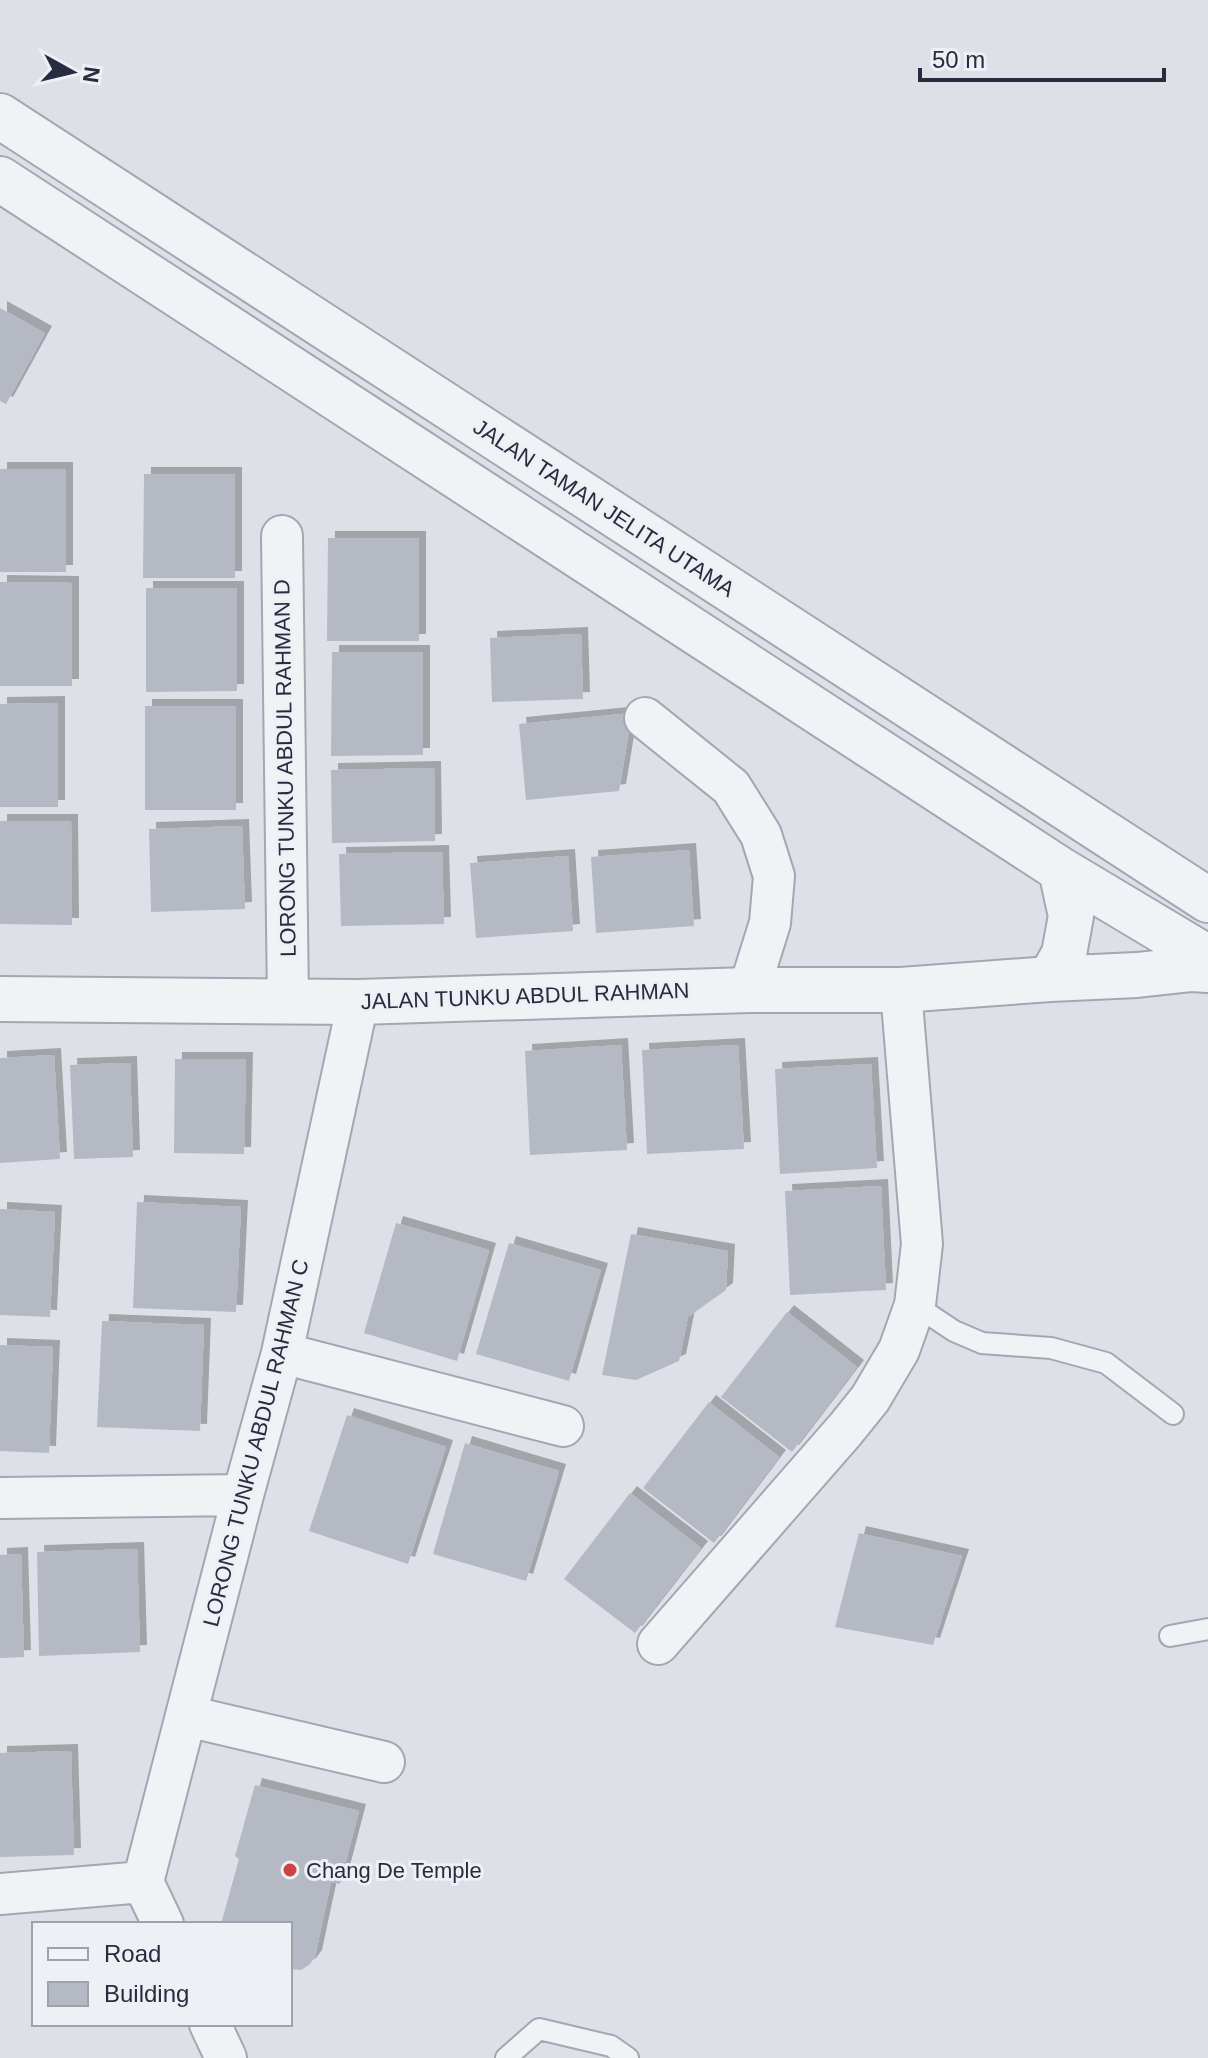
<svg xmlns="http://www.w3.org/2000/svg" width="1208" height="2058" font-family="Helvetica,sans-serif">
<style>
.building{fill:#b5b9c4;filter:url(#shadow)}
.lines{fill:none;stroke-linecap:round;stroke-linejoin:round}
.service-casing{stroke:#a3a7b2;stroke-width:24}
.minor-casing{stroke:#a3a7b2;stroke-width:44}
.tertiary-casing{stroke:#a3a7b2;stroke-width:48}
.service{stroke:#f1f2f6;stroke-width:20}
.minor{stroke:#f1f2f6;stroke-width:40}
.tertiary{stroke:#f1f2f6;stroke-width:44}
.poi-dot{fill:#ce4244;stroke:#edf0f5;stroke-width:3}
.labels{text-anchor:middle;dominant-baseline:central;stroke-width:6;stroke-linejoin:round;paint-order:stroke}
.street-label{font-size:22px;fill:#272d3e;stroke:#edf0f5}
.poi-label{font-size:22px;fill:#272d3e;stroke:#edf0f5;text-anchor:start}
</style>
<defs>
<filter id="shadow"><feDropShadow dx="7" dy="-7" stdDeviation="0" flood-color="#0004"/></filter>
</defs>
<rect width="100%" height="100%" fill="#dee0e8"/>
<path class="building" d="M0 308 45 333 6 404 0 401Z
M0 469H66V572H0Z
M144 474H235V578H143Z
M328 538H419V641H327Z
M0 582 72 583V686H0Z
M146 588H237V691L146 692Z
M581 634 583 699 492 702 490 638Z
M332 652H423V755L331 756Z
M58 703V807H0V704Z
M145 706H236V810H145Z
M632 713 619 791 526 800 519 724Z
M434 768 435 841 332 843 331 770Z
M0 821H71L72 925 0 924Z
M242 826 245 909 151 912 149 829Z
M689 850 694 926 596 933 591 857Z
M442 852 444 924 341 926 339 854Z
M568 856 573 931 476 938 470 863Z
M621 1045 627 1150 530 1155 525 1051Z
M738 1045 744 1149 647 1154 642 1050Z
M54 1055 60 1159 0 1163V1058Z
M175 1059H246L244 1154 174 1153Z
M130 1063 133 1157 74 1159 70 1065Z
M871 1064 877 1168 780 1174 775 1069Z
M881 1186 886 1290 790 1295 785 1191Z
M137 1202 241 1207 236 1312 133 1308Z
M0 1209 55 1212 50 1317 0 1315Z
M396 1223 489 1250 457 1361 364 1333Z
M631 1234 728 1251 726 1290 688 1317 679 1361 636 1380 602 1375Z
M509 1243 601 1270 569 1381 476 1354Z
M787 1312 857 1367 792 1452 721 1397Z
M102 1321 204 1325 200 1431 97 1427Z
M0 1345 53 1347 49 1453 0 1451Z
M709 1402 779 1457 714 1543 643 1488Z
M347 1415 446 1447 408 1564 309 1531Z
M465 1443 559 1471 526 1581 433 1554Z
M630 1493 701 1548 635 1633 564 1579Z
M859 1533 962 1556 933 1645 835 1627Z
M137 1549 140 1652 39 1656 37 1552Z
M21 1554 24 1657 0 1658V1555Z
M71 1751 74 1855 0 1857V1753Z
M255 1785 359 1811 340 1884 331 1882 315 1957 309 1965 301 1970 290 1969V1924H221L239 1859 235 1856Z"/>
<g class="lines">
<g class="service-casing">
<path id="service" d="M915 1305 954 1331 982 1343 1051 1348 1106 1363 1173 1414
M1170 1636 1208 1629
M506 2058 539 2029 611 2046 628 2058"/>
</g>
<g class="minor-casing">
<path id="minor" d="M282 536 288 1001
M645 718 731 787 761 835 774 876 770 923 749 990
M282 1353 563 1426
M0 1498 243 1495
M658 1644 845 1430 870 1399 899 1350 915 1305 922 1244 901 990
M187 1716 384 1762
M143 1882 243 1495 282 1353 358 1002
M143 1882 163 1924
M0 1894 143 1882
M210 2024 226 2058"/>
</g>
<g class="tertiary-casing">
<path id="tertiary" d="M0 116 1208 900
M0 179 1061 870 1208 958
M1050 979 1064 954 1071 916 1061 870
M0 999 358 1002 749 990H901L1050 979 1137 975 1192 969 1208 970"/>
</g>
<use href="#service" class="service"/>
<use href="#minor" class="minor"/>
<use href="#tertiary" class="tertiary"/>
</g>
<circle class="poi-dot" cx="290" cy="1870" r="8"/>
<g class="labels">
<g class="street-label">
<text transform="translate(604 508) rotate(33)">JALAN TAMAN JELITA UTAMA</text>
<text transform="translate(285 768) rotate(-91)">LORONG TUNKU ABDUL RAHMAN D</text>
<text transform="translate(525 996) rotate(-2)">JALAN TUNKU ABDUL RAHMAN</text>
<text transform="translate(256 1443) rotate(-76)">LORONG TUNKU ABDUL RAHMAN C</text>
</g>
<g class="poi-label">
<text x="306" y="1870">Chang De Temple</text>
</g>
</g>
<rect x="32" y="1922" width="260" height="104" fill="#edf0f5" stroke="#9ea2ac" stroke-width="2"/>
<rect x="48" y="1948" width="40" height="12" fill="#f1f2f6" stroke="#9ea2ac" stroke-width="2"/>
<text x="104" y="1962" font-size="24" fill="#272d3e">Road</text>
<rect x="48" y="1982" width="40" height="24" fill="#b5b9c4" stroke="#9ea2ac" stroke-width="2"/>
<text x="104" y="2002" font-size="24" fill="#272d3e">Building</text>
<g transform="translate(72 72) rotate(98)" stroke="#edf0f5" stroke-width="6" paint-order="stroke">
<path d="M0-6L14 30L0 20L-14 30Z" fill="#272d3e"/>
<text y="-12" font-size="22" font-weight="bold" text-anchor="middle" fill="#272d3e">N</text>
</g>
<path d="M920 68v12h244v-12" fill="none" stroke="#272d3e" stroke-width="4"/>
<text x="932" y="68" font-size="24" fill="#272d3e" stroke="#edf0f5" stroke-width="6" paint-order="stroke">50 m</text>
</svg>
